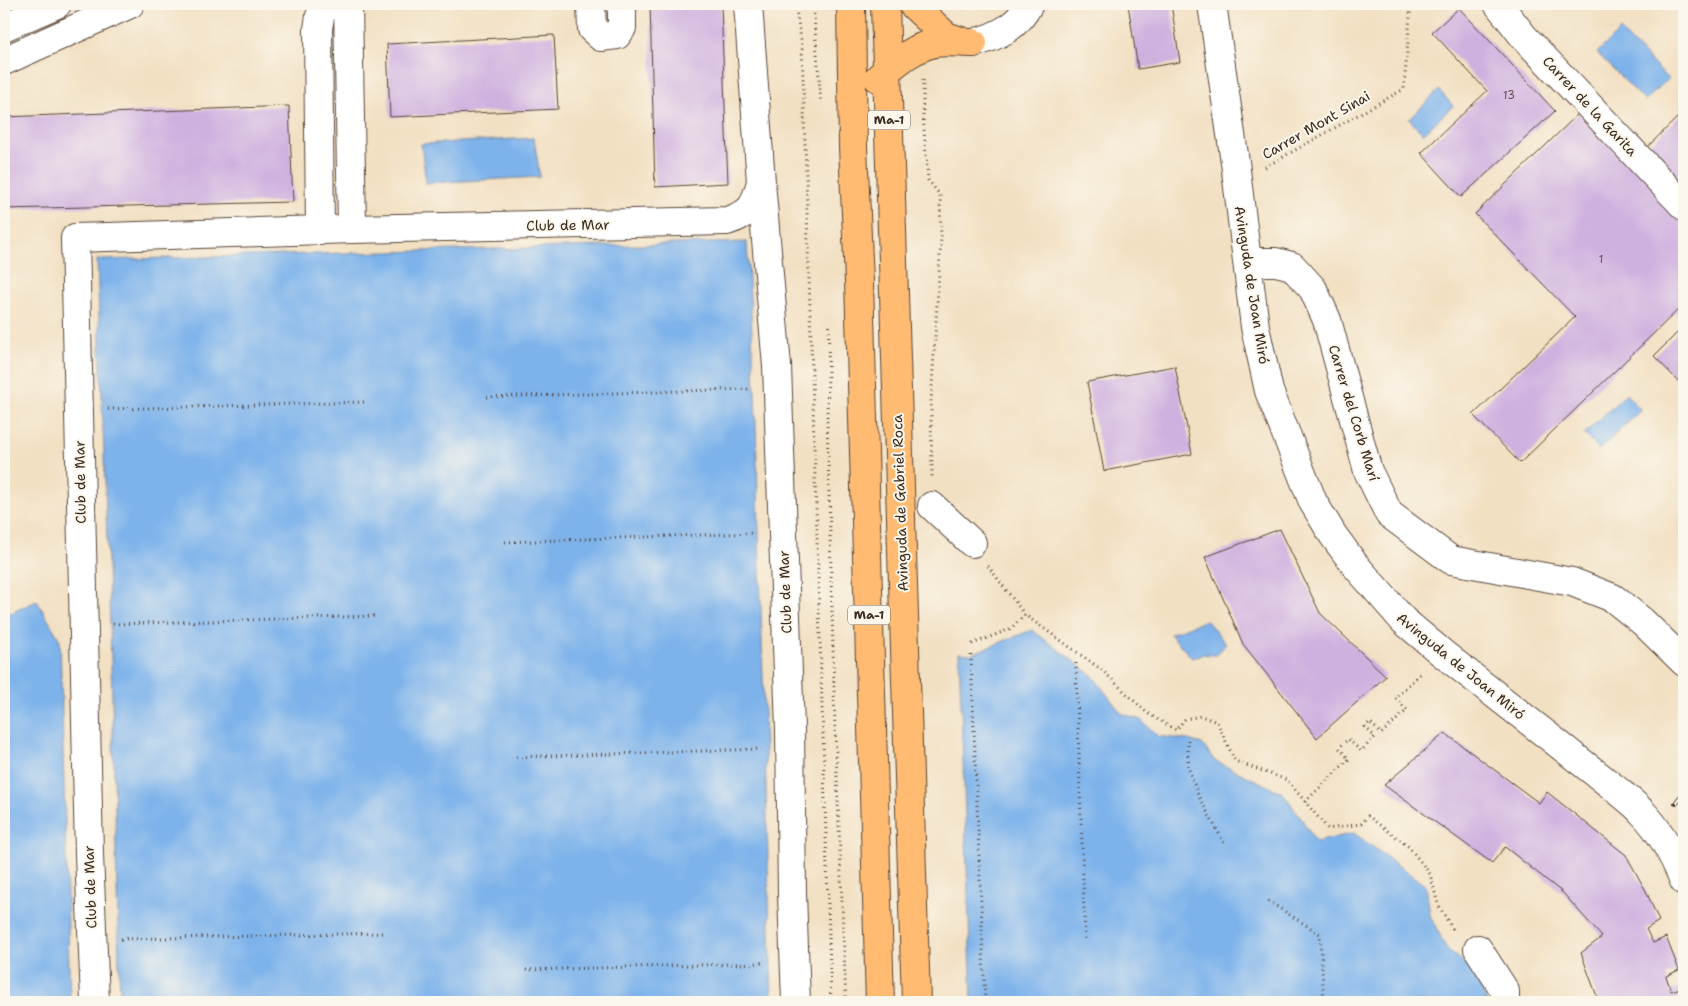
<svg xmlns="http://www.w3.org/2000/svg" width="1688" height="1006" font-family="'Shantell Sans',sans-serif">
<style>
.water{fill:#7db2eb;stroke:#5c6e84}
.building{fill:#cfb1df}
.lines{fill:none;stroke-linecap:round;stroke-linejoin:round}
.minor-casing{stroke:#564537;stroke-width:30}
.highway-casing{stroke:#564537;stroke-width:30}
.path{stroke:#564537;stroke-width:3;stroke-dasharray:1 4;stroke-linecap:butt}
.minor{stroke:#fff;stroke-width:28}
.highway{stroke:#ffbb71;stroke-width:28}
.rail-casing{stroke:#3b2a1e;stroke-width:5.5}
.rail{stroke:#fbf7ec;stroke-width:4;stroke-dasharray:11;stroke-linecap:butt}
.labels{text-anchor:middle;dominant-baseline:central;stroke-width:4;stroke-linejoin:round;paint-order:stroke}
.number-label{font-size:11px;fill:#604c4e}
.shield{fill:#fbf7ec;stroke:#75685c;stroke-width:1}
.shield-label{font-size:12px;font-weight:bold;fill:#3b2a1e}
.street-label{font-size:14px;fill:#3b2a1e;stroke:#fbf7ec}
</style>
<rect width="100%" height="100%" fill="#fbf7ec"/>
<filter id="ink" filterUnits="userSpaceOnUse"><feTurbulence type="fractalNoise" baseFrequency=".02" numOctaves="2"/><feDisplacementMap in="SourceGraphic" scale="10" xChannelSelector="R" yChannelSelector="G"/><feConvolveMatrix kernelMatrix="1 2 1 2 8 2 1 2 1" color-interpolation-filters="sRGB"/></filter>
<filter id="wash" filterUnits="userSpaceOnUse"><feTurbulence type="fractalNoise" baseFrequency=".0096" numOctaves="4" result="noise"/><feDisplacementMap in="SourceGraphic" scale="20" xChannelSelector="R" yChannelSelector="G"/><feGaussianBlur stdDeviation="1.12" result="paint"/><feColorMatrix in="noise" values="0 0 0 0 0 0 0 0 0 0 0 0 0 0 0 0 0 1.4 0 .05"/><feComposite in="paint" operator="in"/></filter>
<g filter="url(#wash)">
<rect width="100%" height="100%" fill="#f2e0c3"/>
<path class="water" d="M1620 30 1668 79 1645 101 1597 53Z
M1439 90 1453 106 1423 134 1409 119Z
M534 138 540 177 426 183 421 144Z
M747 242 755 389 772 1002H120L110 624 97 260Z
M1626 394 1641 410 1599 450 1584 434Z
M37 601 60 640 70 1002H4V616Z
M1206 620 1226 644 1216 655 1203 654 1192 658 1170 634Z
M1032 630 1092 675 1121 713 1141 720 1158 736 1188 740 1202 744 1215 761 1283 793 1303 821 1316 842 1354 833 1426 886 1430 915 1447 950 1477 972 1487 1002H972L959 653 971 654Z"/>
<g id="blocks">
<path class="building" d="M650 4H721L728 183 655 187Z
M1128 4H1171L1180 62 1138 69Z
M1459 8 1555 111 1461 197 1421 153 1487 91 1432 32Z
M554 35 558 109 390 117 387 44Z
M289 106 293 202 4 209V117Z
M1684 111V304L1520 463 1473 415 1575 317 1475 214 1579 113 1629 165Z
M1684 326V387L1654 356Z
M1175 366 1192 454 1104 471 1087 382Z
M1280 529 1320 613 1386 676 1317 738 1243 644 1205 557Z
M1445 733 1539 803 1547 792 1626 855 1646 891 1659 921 1646 929 1653 943 1666 937 1679 970 1666 976 1671 991 1684 987V1002H1599L1581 953 1602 937 1563 893 1505 847 1492 863 1384 785Z"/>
</g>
</g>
<g filter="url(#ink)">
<use href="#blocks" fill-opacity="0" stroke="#564537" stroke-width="1"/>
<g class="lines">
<g class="minor-casing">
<path id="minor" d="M348 4 352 229
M591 4 592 29 601 37 617 35 622 28V4
M748 4 761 182
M1212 4 1235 162 1255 327 1269 391 1313 502 1333 535 1355 565 1403 620 1442 653 1617 790C1625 797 1634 803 1641 811 1660 830 1674 856 1684 881
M1498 4 1524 37 1684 206
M4 27 57 4
M973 43C996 37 1018 27 1029 4
M4 61 130 4
M320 231 318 29 320 16 326 4
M1247 262H1276L1292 266 1313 289 1327 320 1368 471 1389 514 1451 560 1572 582 1613 598 1643 622 1684 662
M932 506 972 543
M1478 949 1505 991V1002
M95 1002 89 854 75 238 352 229 727 221C752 213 754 207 761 182L777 366 790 729 792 894 796 1002"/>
</g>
<g class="highway-casing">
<path id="highway" d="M851 4 853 147 859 281 880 1002
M885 4 916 1002
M912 4 946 36 964 42
M878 78C895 64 912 48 934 43 946 41 961 43 973 43"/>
</g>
<path class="path" d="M795 4 802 45 831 1002
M813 4 821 102
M923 80V116L928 180 940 195 941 239 931 403 932 479
M1265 167 1404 89 1411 4
M829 326 827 417 835 726 846 1002
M487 397 749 389
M108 409 367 402
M505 542 754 533
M988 566 1025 615 1102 670 1147 713 1176 730 1185 719 1201 716 1217 722 1235 761 1287 780 1328 829 1361 824 1368 816 1409 847 1430 874 1438 904 1454 932
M113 624 374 616
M972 644 1010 629 1025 615
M971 655 985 1002
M1076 663 1085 940
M1188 740V767L1198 795 1224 843
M516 757 761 749
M1305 802 1349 759 1339 748 1348 739 1361 751 1375 737 1365 727 1370 722 1381 734 1407 710 1395 698 1421 673
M1268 901 1320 934 1324 1002
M121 939 385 933
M526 970 765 963"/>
<use href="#minor" class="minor"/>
<use href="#highway" class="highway"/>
<g class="rail-casing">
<path id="rail" d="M1676 803 1684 793"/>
</g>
<use href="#rail" class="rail"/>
</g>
</g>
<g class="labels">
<g class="number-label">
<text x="1509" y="95">13</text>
<text x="1601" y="259">1</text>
</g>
<g class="shield">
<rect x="868" y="110.5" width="42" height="19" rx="4"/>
<rect x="848" y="605.5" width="42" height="19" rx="4"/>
</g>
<g class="shield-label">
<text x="889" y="120">Ma-1</text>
<text x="869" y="615">Ma-1</text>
</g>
<g class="street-label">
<text transform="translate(1590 106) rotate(47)">Carrer de la Garita</text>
<text transform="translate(1316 125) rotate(-30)">Carrer Mont Sinai</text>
<text transform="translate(568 225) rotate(-1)">Club de Mar</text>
<text transform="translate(1252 285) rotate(81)">Avinguda de Joan Miró</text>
<text transform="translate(1354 413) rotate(73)">Carrer del Corb Marí</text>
<text transform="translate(80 482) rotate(-91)">Club de Mar</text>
<text transform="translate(900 503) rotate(-92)">Avinguda de Gabriel Roca</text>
<text transform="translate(785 592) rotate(-92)">Club de Mar</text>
<text transform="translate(1461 666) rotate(39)">Avinguda de Joan Miró</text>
<text transform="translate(90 887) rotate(-92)">Club de Mar</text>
</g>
</g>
<rect width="1688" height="1006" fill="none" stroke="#fbf7ec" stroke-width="20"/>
</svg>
